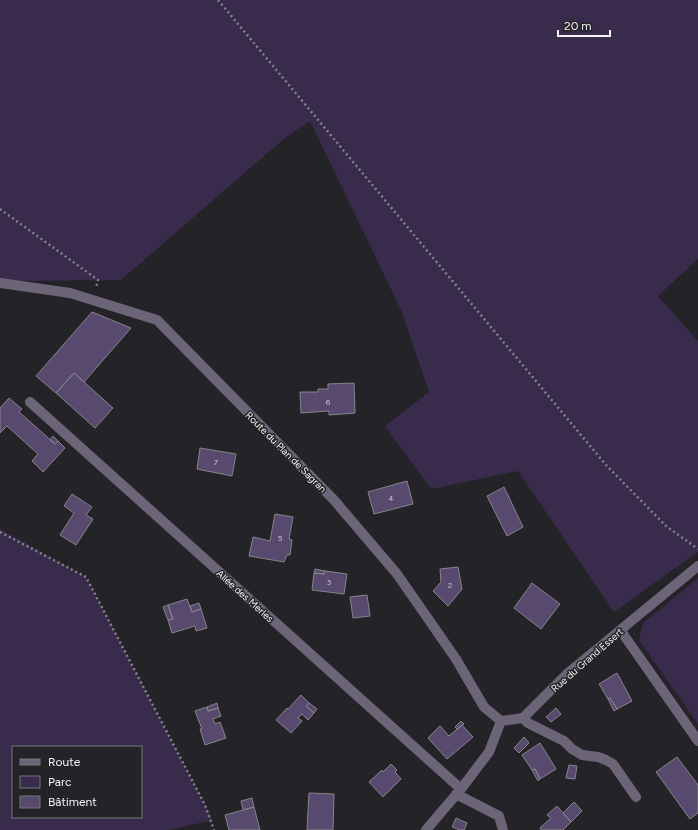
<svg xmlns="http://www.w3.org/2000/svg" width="698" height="830" font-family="Figtree,sans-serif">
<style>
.green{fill:#392b4c;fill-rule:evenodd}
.building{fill:#58496f;stroke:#87858b}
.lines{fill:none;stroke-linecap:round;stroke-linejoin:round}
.path{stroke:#848387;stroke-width:2.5;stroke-dasharray:2 3;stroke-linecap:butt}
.lane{stroke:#6c6577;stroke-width:10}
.street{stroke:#6c6577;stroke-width:10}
.labels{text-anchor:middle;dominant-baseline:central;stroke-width:3;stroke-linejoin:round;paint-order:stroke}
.number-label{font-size:8px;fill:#ccc8d4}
.street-label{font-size:10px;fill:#f3f2f6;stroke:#242327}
</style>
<rect width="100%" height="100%" fill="#242327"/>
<path class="green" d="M0 0H698V259L658 296 698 341V552L614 612 518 471 431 489 385 426 429 392 402 312 310 121 285 138 121 280 0 281Z
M0 529 86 577 213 820 168 830H0ZM13 747H141V817H13Z
M698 578V724L639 640 643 623Z"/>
<path class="building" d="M92 312 131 328 84 382 74 373 56 393 36 376Z
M74 373 113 408 95 428 56 393Z
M354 383 355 413 329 415V411L301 413 300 392H318V389H328V384Z
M9 398 22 409 19 412 55 444 58 441 65 448 43 472 32 461 38 454 7 426 0 433V408Z
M53 436 58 441 55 444 50 440Z
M200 448 236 454 232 476 197 469Z
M407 481 413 504 374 514 368 492Z
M504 487 523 527 507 536 487 496Z
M72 494 92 507 86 515 93 519 76 545 60 535 74 513 64 506Z
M275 514 293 517 289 539 292 540 290 555H287L284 562 249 556 253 537 270 541Z
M458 567 462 589 448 606 433 591 441 582 440 569Z
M315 569 325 571 324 574 314 573Z
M325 571 347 574 344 594 312 590 314 573 324 574Z
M532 583 560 604 541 629 514 608Z
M367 595 370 616 353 618 350 597Z
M187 599 192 612 201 609 207 628 196 631 195 626 172 633 168 620 173 619 168 605Z
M199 603 201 609 192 612 190 606Z
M168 605 173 619 168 620 163 607Z
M617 673 632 701 617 709 610 698 608 699 599 684Z
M301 695 309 703 306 706 314 713 308 720 302 714 298 718 302 721 291 733 276 720 287 708 288 709Z
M610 698 617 709 614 711 608 699Z
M217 703 218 708 208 711 207 707Z
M309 703 317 709 314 713 306 706Z
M207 707 208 711 218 708 221 716 213 719 215 724 220 722 226 738 205 745 200 729H202L195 711Z
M556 708 561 714 551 722 546 717Z
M461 721 464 724 457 729 455 727Z
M462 725 473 737 447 759 428 738 440 726 449 736Z
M524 737 529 743 519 753 514 748Z
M540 743 556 769 540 779 535 769 532 770 522 755Z
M677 757 698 785V813L690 819 656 772Z
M391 764 397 770 395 772 401 779 383 797 369 782 382 770 383 772Z
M569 765 577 766 575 779 566 778Z
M535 769 540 779 538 781 532 770Z
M309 793 334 794 333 830H307Z
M252 798 254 807 243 810 241 801Z
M574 802 582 811 571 822 563 813Z
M557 806 571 822 563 830H541L540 828 551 818 547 815Z
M254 807 260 830H229L225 815Z
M456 818 467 823 464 830H460L452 827Z"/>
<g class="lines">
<path class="path" d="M218 0 606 465 666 526 698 549
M0 209 98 280 96 288
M0 532 86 577 205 805 214 830"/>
<path class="lane" d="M621 631 698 741"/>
<path class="street" d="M0 283 70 293 157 320 334 500 397 574 456 659 484 707 501 721
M30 402 461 789
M523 718 528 723 564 741 572 749 582 755 598 757 606 760 613 764 636 797
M456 794 499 816 503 830
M426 830 461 789 489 752 501 721 523 718 568 673 698 566"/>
</g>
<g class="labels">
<g class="number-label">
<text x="328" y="402">6</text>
<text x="216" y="462">7</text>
<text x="391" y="498">4</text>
<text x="280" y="538">5</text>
<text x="329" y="582">3</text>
<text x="450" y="585">2</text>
</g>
<g class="street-label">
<text transform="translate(286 452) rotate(45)">Route du Plan de Sagran</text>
<text transform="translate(245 596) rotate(42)">Allée des Merles</text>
<text transform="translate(587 660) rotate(-41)">Rue du Grand Essert</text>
</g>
</g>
<rect x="12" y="746" width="130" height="72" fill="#242327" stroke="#77767a"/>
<rect x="20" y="759" width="20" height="6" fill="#6c6577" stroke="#77767a"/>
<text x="48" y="766" font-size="12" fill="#f3f2f6">Route</text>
<rect x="20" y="776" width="20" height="12" fill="#392b4c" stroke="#77767a"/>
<text x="48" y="786" font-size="12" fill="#f3f2f6">Parc</text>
<rect x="20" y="796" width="20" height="12" fill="#58496f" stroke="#77767a"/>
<text x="48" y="806" font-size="12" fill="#f3f2f6">Bâtiment</text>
<path d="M558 30v6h52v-6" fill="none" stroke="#f3f2f6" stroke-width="2"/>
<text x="564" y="30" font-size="12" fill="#f3f2f6" stroke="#242327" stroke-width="3" paint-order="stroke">20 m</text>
</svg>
